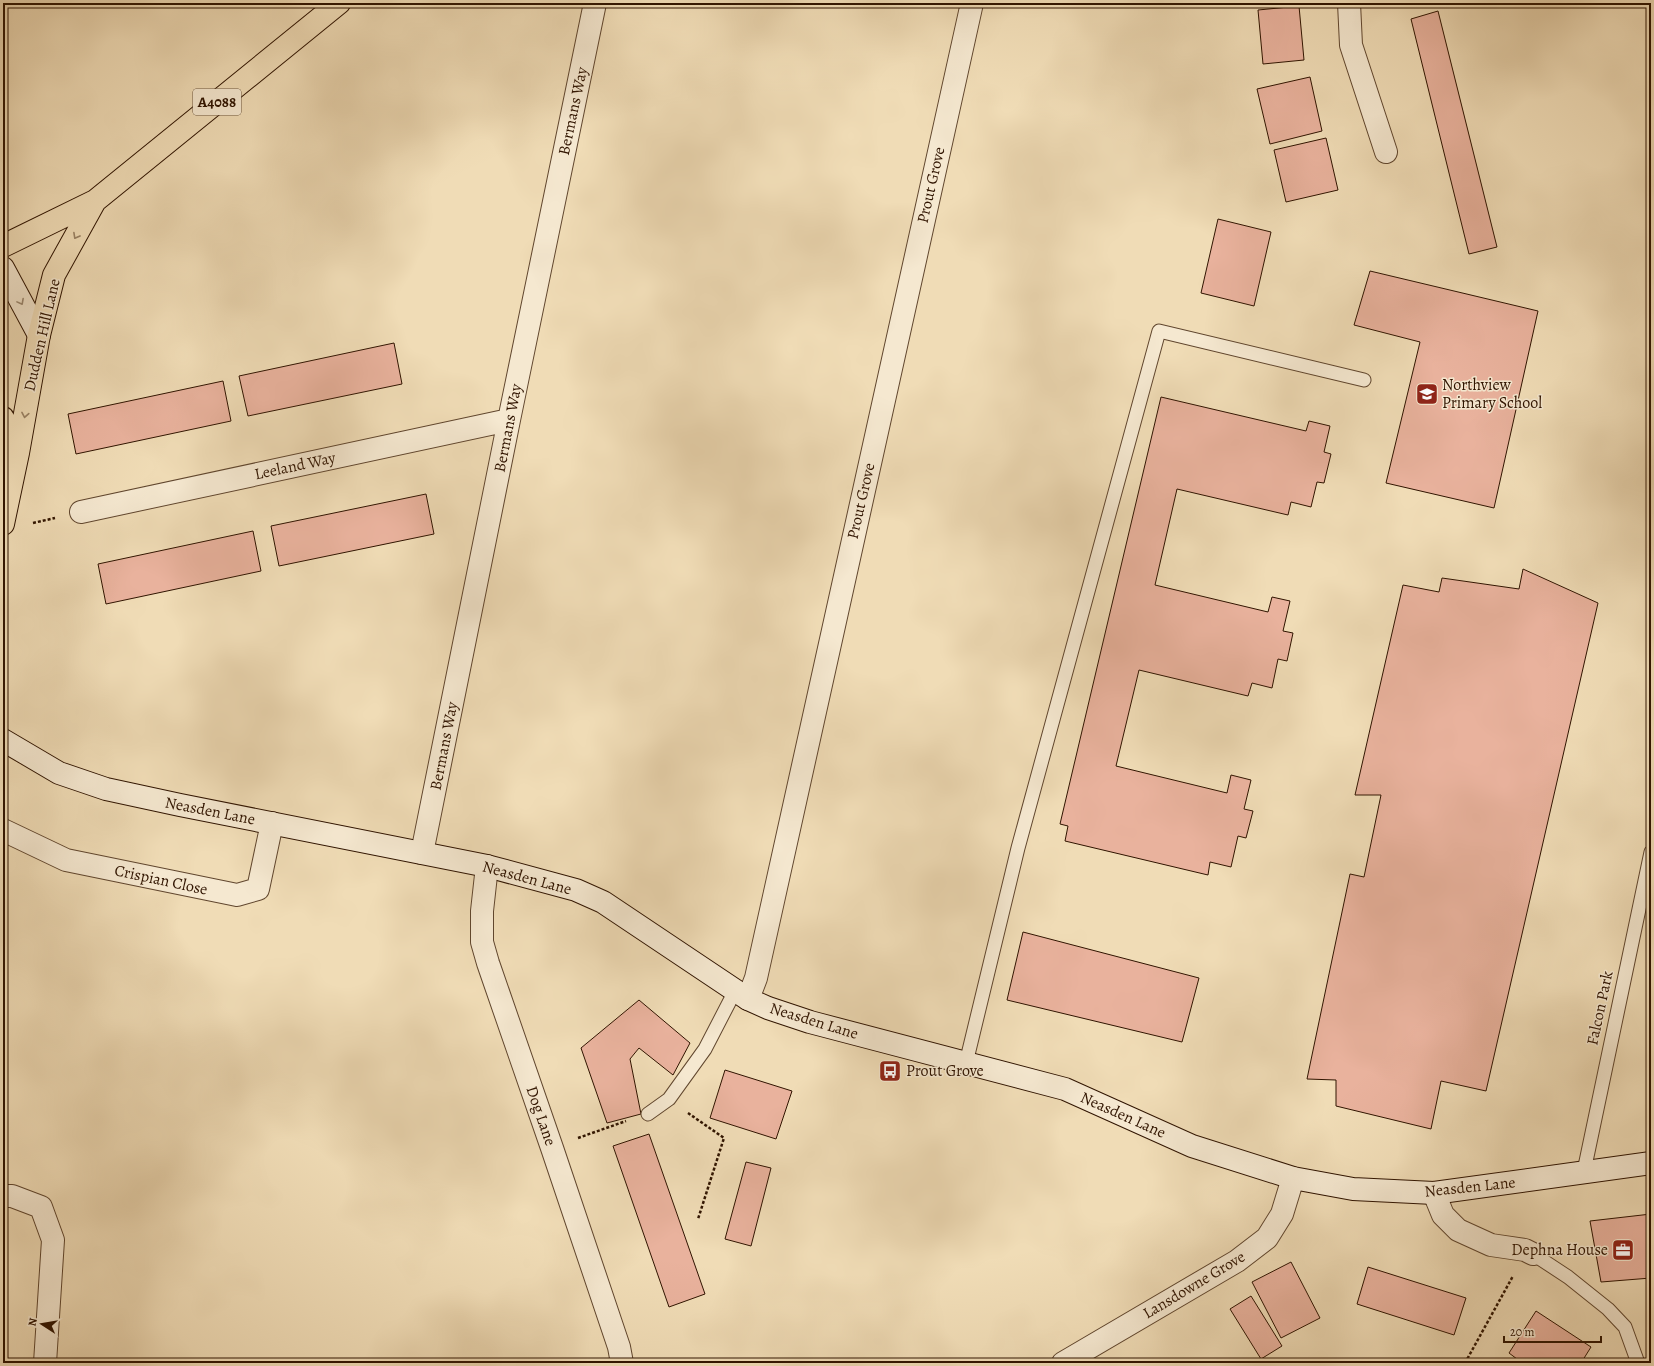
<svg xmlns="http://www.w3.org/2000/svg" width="1654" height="1366" font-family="Alegreya,serif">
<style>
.building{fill:#e9b29d;stroke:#301400}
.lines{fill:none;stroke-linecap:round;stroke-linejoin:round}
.lane-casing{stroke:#60462e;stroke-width:15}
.street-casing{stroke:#60462e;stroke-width:24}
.secondary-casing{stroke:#301400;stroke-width:24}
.primary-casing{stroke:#301400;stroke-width:24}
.path{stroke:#301400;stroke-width:2.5;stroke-dasharray:3 2;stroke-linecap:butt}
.lane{stroke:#f5e8d0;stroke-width:13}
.street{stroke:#f5e8d0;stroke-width:22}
.secondary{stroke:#f5e8d0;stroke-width:22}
.primary{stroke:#f0dcb6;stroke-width:22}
.oneway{stroke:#9a8264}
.oneway2{stroke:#9c8972}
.labels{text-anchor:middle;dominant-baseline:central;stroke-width:3;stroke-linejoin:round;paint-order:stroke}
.shield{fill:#f5e8d0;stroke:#6b543e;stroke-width:1}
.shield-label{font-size:15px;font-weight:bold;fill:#301400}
.street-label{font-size:16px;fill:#301400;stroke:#f5e8d0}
.poi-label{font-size:16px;fill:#301400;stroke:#f5e8d0;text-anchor:start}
</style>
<rect width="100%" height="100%" fill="#f0dcb6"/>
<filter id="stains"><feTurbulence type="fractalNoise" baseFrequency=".005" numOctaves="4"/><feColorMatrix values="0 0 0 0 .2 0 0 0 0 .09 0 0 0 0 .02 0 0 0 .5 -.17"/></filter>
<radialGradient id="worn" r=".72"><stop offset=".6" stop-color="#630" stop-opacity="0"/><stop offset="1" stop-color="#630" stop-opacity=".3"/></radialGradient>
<path class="building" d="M1299 6 1304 60 1263 64 1258 10Z
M1438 11 1497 247 1469 254 1411 19Z
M1310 77 1322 131 1270 144 1257 89Z
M1326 138 1338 190 1286 202 1274 150Z
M1218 219 1271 232 1254 306 1201 293Z
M1370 271 1538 311 1494 508 1386 483 1420 342 1354 325Z
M394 343 402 384 248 416 239 376Z
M223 381 231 421 76 454 68 414Z
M1161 397 1306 431 1309 421 1330 426 1324 452 1331 454 1324 483 1317 482 1311 507 1291 502 1288 515 1177 489 1155 585 1268 612 1272 597 1290 601 1283 631 1293 633 1287 661 1278 659 1272 688 1252 683 1248 696 1139 670 1116 766 1227 793 1231 775 1251 780 1244 809 1253 811 1246 838 1238 836 1231 867 1210 862 1208 875 1065 841 1068 826 1060 824Z
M426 494 434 534 279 566 271 526Z
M253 531 261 571 106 604 98 564Z
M1523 569 1598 603 1486 1091 1441 1081 1431 1129 1336 1106V1080L1307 1079 1350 874 1364 877 1381 795H1355L1403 585 1439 592 1442 578 1519 589Z
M1023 932 1199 978 1182 1042 1007 1000Z
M639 1000 690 1043 673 1075 639 1048 630 1059 641 1114 607 1123 581 1048Z
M725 1070 792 1091 776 1139 710 1118Z
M649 1134 705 1294 669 1307 613 1146Z
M746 1162 771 1168 751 1246 725 1239Z
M1651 1214V1278L1601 1282 1590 1221Z
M1291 1262 1320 1318 1281 1338 1252 1282Z
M1368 1267 1466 1298 1454 1335 1357 1304Z
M1251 1296 1282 1346 1261 1359 1230 1309Z
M1536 1311 1591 1347 1581 1363H1514L1517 1359 1509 1353Z"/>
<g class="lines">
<g class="lane-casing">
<path id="lane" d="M966 1063 1018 848 1159 331 1364 380
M648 1114 669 1099 705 1049 735 991
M1584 1171 1651 852
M1533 1254 1568 1277 1608 1309 1625 1327 1638 1363"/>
</g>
<g class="street-casing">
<path id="street" d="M1349 3 1351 45 1386 152
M81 512 509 420
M3 830 66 860 237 895 258 889 272 823
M422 853 509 420 595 3
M487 866 482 911V942L488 963 552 1148 619 1347 622 1363
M748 999 756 978 972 3
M1434 1193 1443 1215 1458 1230 1491 1245 1525 1250 1533 1254
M3 1196H12L41 1207 53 1240 45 1363
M1063 1363 1237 1261 1267 1238 1282 1214 1293 1178"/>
</g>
<g class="secondary-casing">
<path id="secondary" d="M3 268 39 335
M3 740 59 773 106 789 180 805 487 866 576 890 603 902 748 999 768 1008 810 1022 1065 1089 1192 1146 1293 1178 1353 1189 1434 1193 1651 1163"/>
</g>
<g class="primary-casing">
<path id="primary" d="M3 246 95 201 339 3
M3 418 18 453
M3 524 18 453 39 335 54 275 95 201"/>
</g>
<path class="path" d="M33 523 55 518
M688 1113 724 1138 698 1219
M578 1138 626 1121
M1465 1363 1513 1276"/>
<use href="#lane" class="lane"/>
<use href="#street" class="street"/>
<use href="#secondary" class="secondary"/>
<use href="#primary" class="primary"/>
</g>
<defs><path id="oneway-chevron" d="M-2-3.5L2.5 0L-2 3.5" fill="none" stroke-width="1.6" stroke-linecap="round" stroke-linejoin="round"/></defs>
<g class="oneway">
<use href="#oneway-chevron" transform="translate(76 236) rotate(119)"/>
<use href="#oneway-chevron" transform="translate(25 415) rotate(100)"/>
</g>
<use class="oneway2" href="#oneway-chevron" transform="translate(21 302) rotate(62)"/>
<defs>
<g id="school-square" transform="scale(1.15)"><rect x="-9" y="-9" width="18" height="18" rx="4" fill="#8f2418" stroke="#f5e8d0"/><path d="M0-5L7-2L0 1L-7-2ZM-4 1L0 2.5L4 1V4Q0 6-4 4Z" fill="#fff"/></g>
<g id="bus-square" transform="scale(1.15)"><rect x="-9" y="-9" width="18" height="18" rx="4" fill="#8f2418" stroke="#f5e8d0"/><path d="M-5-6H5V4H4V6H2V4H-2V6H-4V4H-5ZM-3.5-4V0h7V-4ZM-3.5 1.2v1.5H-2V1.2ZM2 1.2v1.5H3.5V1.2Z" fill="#fff"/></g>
<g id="office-square" transform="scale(1.15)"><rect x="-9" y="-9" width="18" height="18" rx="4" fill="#8f2418" stroke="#f5e8d0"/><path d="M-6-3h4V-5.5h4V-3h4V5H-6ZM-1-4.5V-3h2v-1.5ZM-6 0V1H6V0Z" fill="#fff"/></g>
</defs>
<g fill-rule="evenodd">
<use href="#school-square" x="1427" y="394"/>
<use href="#bus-square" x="890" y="1071"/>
<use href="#office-square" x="1623" y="1250"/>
</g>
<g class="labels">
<rect class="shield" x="193" y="89" width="48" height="26" rx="3"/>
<g class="shield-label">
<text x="217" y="102">A4088</text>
</g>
<g class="street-label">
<text transform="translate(573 111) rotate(-78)">Bermans Way</text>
<text transform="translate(931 185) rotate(-77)">Prout Grove</text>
<text transform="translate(42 335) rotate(-77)">Dudden Hill Lane</text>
<text transform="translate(508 428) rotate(-79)">Bermans Way</text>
<text transform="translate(295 466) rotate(-12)">Leeland Way</text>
<text transform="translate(861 501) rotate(-77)">Prout Grove</text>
<text transform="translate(444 746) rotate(-79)">Bermans Way</text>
<text transform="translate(210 811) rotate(11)">Neasden Lane</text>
<text transform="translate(527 878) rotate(15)">Neasden Lane</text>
<text transform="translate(161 880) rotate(12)">Crispian Close</text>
<text transform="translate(1600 1008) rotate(-78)">Falcon Park</text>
<text transform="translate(814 1021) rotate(17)">Neasden Lane</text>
<text transform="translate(1123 1115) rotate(24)">Neasden Lane</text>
<text transform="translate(541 1116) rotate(71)">Dog Lane</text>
<text transform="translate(1470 1187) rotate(-6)">Neasden Lane</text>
<text transform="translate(1194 1285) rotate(-31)">Lansdowne Grove</text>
</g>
<g class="poi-label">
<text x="1442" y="385">Northview<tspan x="1442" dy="18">Primary School</tspan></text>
<text x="906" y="1071">Prout Grove</text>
<text x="1608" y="1250" text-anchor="end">Dephna House</text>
</g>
</g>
<rect width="1654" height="1366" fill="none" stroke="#f0dcb6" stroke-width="16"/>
<rect x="4" y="4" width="1646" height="1358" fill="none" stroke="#301400" stroke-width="2"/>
<rect x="8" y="8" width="1638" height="1350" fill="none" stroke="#301400"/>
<g transform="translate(42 1324) rotate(282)" stroke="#f5e8d0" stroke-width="3" paint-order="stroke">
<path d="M0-3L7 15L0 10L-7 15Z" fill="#301400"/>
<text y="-6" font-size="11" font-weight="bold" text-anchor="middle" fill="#301400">N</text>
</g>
<path d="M1504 1336v6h97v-6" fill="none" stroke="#301400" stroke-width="2"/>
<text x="1510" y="1336" font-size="12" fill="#301400" stroke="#f5e8d0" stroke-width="3" paint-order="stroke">20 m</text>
<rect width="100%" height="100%" filter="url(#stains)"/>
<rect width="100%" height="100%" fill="url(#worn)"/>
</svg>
